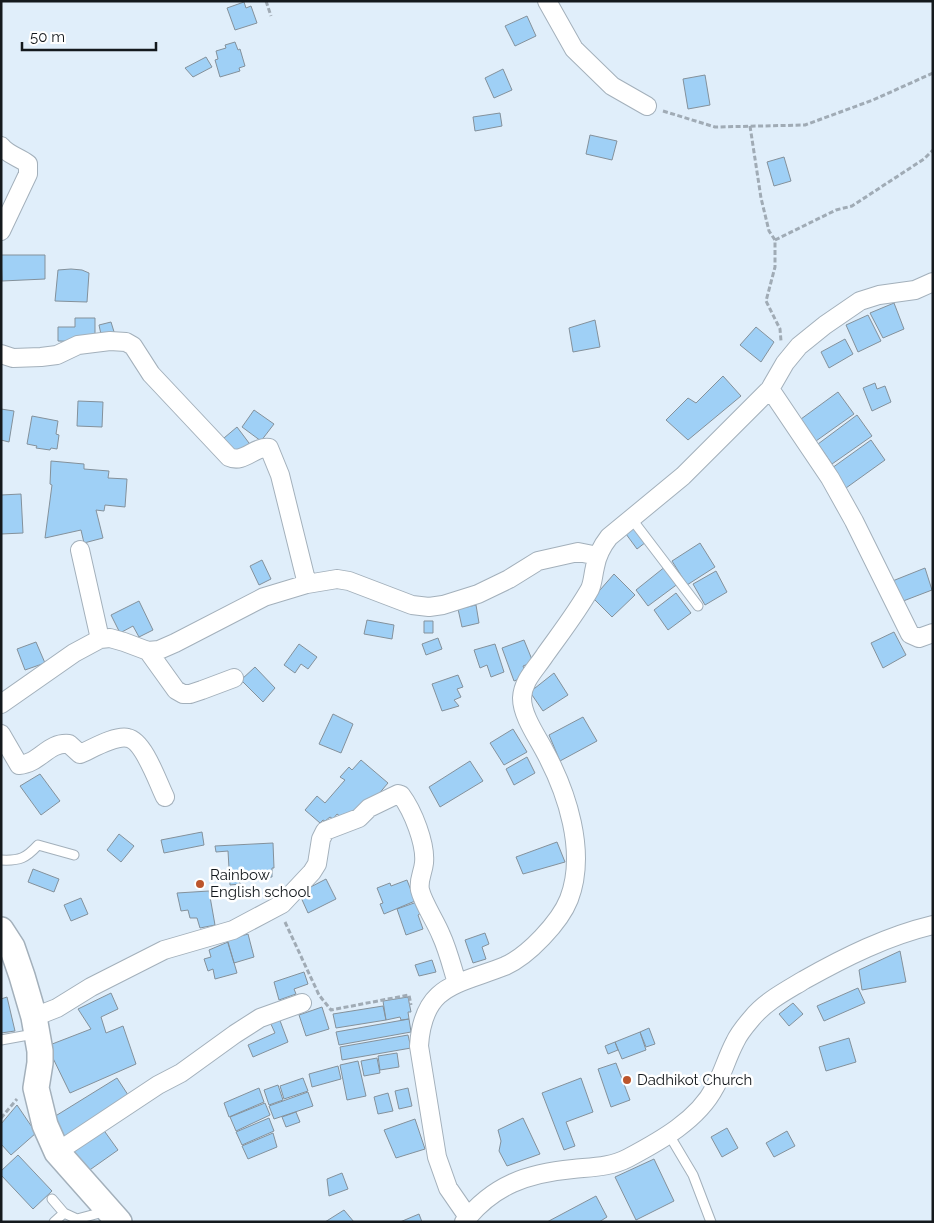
<svg xmlns="http://www.w3.org/2000/svg" width="934" height="1223" font-family="Raleway,sans-serif">
<style>
.building{fill:#9fd0f6;stroke:#84919b}
.lines{fill:none;stroke-linecap:round;stroke-linejoin:round}
.lane-casing{stroke:#a3b0bb;stroke-width:11}
.street-casing{stroke:#a3b0bb;stroke-width:20}
.secondary-casing{stroke:#a3b0bb;stroke-width:28}
.path{stroke:#a0abb5;stroke-width:3;stroke-dasharray:5 2.5;stroke-linecap:butt}
.lane{stroke:#fff;stroke-width:9}
.street{stroke:#fff;stroke-width:18}
.secondary{stroke:#fff;stroke-width:25}
.poi-dot{fill:#bc552c;stroke:#fff;stroke-width:2}
.labels{text-anchor:middle;dominant-baseline:central;stroke-width:5;stroke-linejoin:round;paint-order:stroke}
.poi-label{font-size:15px;fill:#14191d;stroke:#fff;text-anchor:start}
</style>
<rect width="100%" height="100%" fill="#e0eefa"/>
<path class="building" d="M244 2 246 8 251 6 257 23 235 30 227 8Z
M527 16 536 36 515 46 505 26Z
M235 42 238 50 240 49 245 66 239 68 240 71 220 77 215 60 218 59 216 51 226 48 225 45Z
M206 57 212 67 193 77 185 68Z
M503 69 512 90 494 98 485 78Z
M705 75 710 105 688 109 683 79Z
M500 113 502 126 475 131 473 117Z
M590 135 617 141 612 160 586 154Z
M784 157 791 181 774 186 767 162Z
M1 255H45V279L2 281Z
M71 269 82 270 89 273 87 302 55 301 58 270Z
M894 303 904 329 883 338 870 313Z
M868 315 881 341 858 352 846 325Z
M75 318H95V342L58 341V327H75Z
M595 320 600 347 573 352 569 328Z
M111 322 115 335 102 339 99 325Z
M756 327 774 342 761 362 740 345Z
M845 339 853 354 829 368 821 352Z
M723 376 741 396 688 440 666 420 688 398 696 403Z
M875 383 877 389 885 386 891 402 872 411 863 388Z
M838 392 854 414 816 441 801 419Z
M78 401 103 402 102 427 77 426Z
M1 409 14 411 9 442 1 440Z
M254 410 274 424 261 441 242 427Z
M857 415 872 436 832 464 818 444Z
M32 416 58 421 56 434 59 435 57 449 51 448 50 450 36 448 37 446 27 444Z
M237 427 252 447 239 457 224 438Z
M871 440 885 460 846 488 832 468Z
M51 461 84 464V469L109 471 108 478 127 479 125 507 105 505 104 511 96 510 103 538 84 543 81 530 45 538 52 485 50 484Z
M21 494 23 533 1 534V495Z
M635 527 646 542 637 549 626 534Z
M700 543 715 567 687 585 672 561Z
M262 560 271 579 259 585 250 566Z
M666 566 679 583 648 606 636 590Z
M925 568 932 590 898 603 890 582Z
M716 571 727 592 705 605 693 584Z
M614 574 635 595 612 617 593 598Z
M676 593 691 613 668 630 654 610Z
M139 601 153 630 139 637 133 626 120 633 111 615Z
M476 605 479 623 462 627 458 609Z
M367 620 394 625 392 639 364 634Z
M424 621H433V633H424Z
M894 632 906 655 883 668 871 643Z
M438 638 442 649 426 655 422 644Z
M524 640 533 662 523 666 527 676 514 681 502 648Z
M36 642 45 663 25 670 17 649Z
M299 644 317 657 308 669 301 664 295 673 284 665Z
M495 644 504 672 491 677 487 665 480 668 474 650Z
M255 667 275 688 263 702 241 680Z
M554 673 568 695 543 711 530 692Z
M458 675 463 687 457 689 461 697 454 700 459 706 442 711 432 684Z
M333 714 353 724 341 753 319 744Z
M583 717 597 741 560 761 549 735Z
M513 729 527 752 504 765 490 743Z
M527 757 535 773 514 785 506 769Z
M361 760 388 783 366 809 351 820 343 814 341 817 337 814 333 819 330 817 325 821 323 820 320 823 305 810 317 796 325 803 345 780 340 777 349 767 352 770Z
M470 761 483 781 440 807 429 787Z
M40 774 60 801 41 815 20 786Z
M202 832 204 845 164 853 161 840Z
M119 834 134 846 121 862 107 850Z
M557 842 565 862 523 874 516 857Z
M273 843 274 868H272V877L239 879 240 884 230 885 228 851 216 852 215 846Z
M33 869 59 879 54 892 28 882Z
M326 879 336 899 308 913 299 893Z
M407 880 415 901 384 914 380 904 383 903 377 888 390 883 391 886Z
M209 891 215 925 200 928 197 918H190L188 910 181 911 177 893Z
M81 898 88 914 71 921 64 905Z
M417 902 421 913 418 915 423 929 406 935 397 909Z
M485 933 489 944 482 947 486 959 473 963 465 940Z
M248 934 254 957 234 963 227 940Z
M228 942 237 973 215 979 213 969 208 971 204 959 211 957 209 950Z
M900 951 906 982 862 990 859 970Z
M432 960 436 972 419 976 415 965Z
M304 972 308 984 294 989 296 994 279 1000 274 982Z
M858 988 865 1003 824 1021 817 1006Z
M111 993 118 1009 101 1017 106 1033 123 1026 136 1064 70 1093 47 1046 91 1029 78 1009Z
M7 997 15 1031 1 1033V999Z
M408 997 411 1012H408L409 1019 401 1020 400 1017 386 1020 383 1001Z
M793 1003 803 1014 789 1026 779 1014Z
M383 1006 386 1020 336 1028 333 1014Z
M322 1007 329 1029 306 1036 299 1015Z
M279 1018 288 1042 253 1057 248 1045 275 1033 270 1022Z
M409 1019 411 1032 339 1045 336 1032Z
M649 1028 655 1044 646 1047 640 1032Z
M640 1032 646 1050 622 1059 615 1042Z
M408 1035 411 1048 342 1060 340 1047Z
M849 1038 856 1062 826 1071 819 1047Z
M615 1042 618 1050 608 1054 605 1046Z
M397 1053 399 1067 380 1070 378 1056Z
M377 1058 380 1073 364 1076 361 1061Z
M358 1061 366 1096 347 1100 340 1065Z
M616 1063 630 1100 611 1107 598 1069Z
M338 1066 341 1079 312 1087 309 1074Z
M117 1078 132 1101 64 1144 49 1120Z
M303 1078 308 1091 284 1099 280 1086Z
M581 1078 593 1112 566 1122 575 1146 564 1150 542 1093Z
M278 1085 283 1100 269 1105 264 1090Z
M259 1088 264 1102 229 1117 224 1103Z
M408 1088 412 1106 399 1109 395 1091Z
M308 1092 313 1106 274 1119 269 1106Z
M388 1093 393 1111 378 1114 374 1097Z
M265 1103 270 1115 236 1131 230 1117Z
M17 1105 36 1133 11 1155 1 1144V1124Z
M296 1112 300 1122 286 1127 282 1117Z
M269 1118 274 1131 242 1145 236 1132Z
M523 1118 540 1154 507 1166 499 1151 501 1141 498 1130Z
M415 1119 425 1149 396 1158 384 1130Z
M100 1125 118 1150 84 1174 67 1148Z
M727 1128 738 1148 722 1157 711 1137Z
M787 1131 795 1146 774 1157 766 1143Z
M273 1133 277 1147 248 1159 242 1146Z
M18 1155 52 1191 33 1209 1 1175V1171Z
M654 1159 674 1201 636 1220 615 1177Z
M342 1173 348 1189 329 1196 327 1179Z
M596 1196 607 1217 599 1222H547Z
M344 1210 354 1222H325Z
M419 1214 422 1222H400Z"/>
<g class="lines">
<g class="lane-casing">
<path id="lane" d="M631 518 698 606
M1 860C20 861 26 858 38 845L74 855
M1 1040 34 1034
M668 1133 693 1175 711 1222
M52 1199 64 1213
M54 1222 64 1213 77 1219 107 1211"/>
</g>
<g class="street-casing">
<path id="street" d="M547 1 574 49 612 86 647 106
M1 146C8 155 19 157 28 164V174L1 231
M1 354 13 358 41 357 57 355 78 345 110 341 126 342 133 346 151 374 229 457C244 464 254 446 269 448L280 475 307 584 264 597 175 643 159 650 148 651
M770 389 830 478 854 521 910 634 919 638 933 633
M80 550 100 639
M307 584 337 579 349 581 412 605 429 607 443 605 478 594 509 579 538 561 578 552 598 556
M1 704 74 653 100 639 110 638 124 642 148 651 176 690 183 694H190L202 690 234 678
M1 734 19 765C41 763 47 742 69 744L80 754C92 749 115 735 128 738 144 741 158 783 165 797
M34 1017 57 1008 91 987 164 950 233 930 282 904 312 872 317 864 321 839 325 831 359 818 369 808 398 794 401 795C413 811 426 844 424 863 423 873 418 880 420 890 423 903 436 922 441 935 448 950 452 967 457 983
M57 1152 158 1085 181 1073 235 1034 260 1018 302 1003
M468 1217 448 1188 437 1157 419 1046C423 984 457 985 505 966 528 956 560 922 569 899 587 852 567 792 544 750 536 735 522 715 522 698 523 680 536 669 545 655 560 634 577 612 590 589 593 582 593 575 595 567 597 555 602 546 609 537L683 476 770 389 785 363 799 346 825 325 860 301 879 295 915 290 933 282
M464 1222C493 1185 528 1173 573 1169 592 1167 611 1167 628 1158 660 1141 698 1120 715 1087 723 1073 727 1057 735 1042 739 1033 746 1025 752 1018 766 1001 786 991 804 980 845 957 887 936 933 925"/>
</g>
<g class="secondary-casing">
<path id="secondary" d="M1 930 12 947 22 976 34 1017 40 1051V1063L36 1088 45 1125 57 1152 119 1222"/>
</g>
<path class="path" d="M266 1 271 16
M663 111 715 127 805 125 873 100 933 73
M750 126 761 198 769 231 775 240V267L766 301 780 329 781 341
M775 240 836 210 852 206 924 159 933 150
M285 922 319 995 331 1010 409 995 411 1005
M1 1118 17 1099"/>
<use href="#lane" class="lane"/>
<use href="#street" class="street"/>
<use href="#secondary" class="secondary"/>
</g>
<g class="poi-dot">
<circle cx="200" cy="884" r="5"/>
<circle cx="627" cy="1080" r="5"/>
</g>
<g class="labels">
<g class="poi-label">
<text x="210" y="875">Rainbow<tspan x="210" dy="17">English school</tspan></text>
<text x="637" y="1080">Dadhikot Church</text>
</g>
</g>
<rect width="934" height="1223" fill="none" stroke="#14191d" stroke-width="5"/>
<path d="M22 42v8h134v-8" fill="none" stroke="#14191d" stroke-width="2.5"/>
<text x="30" y="42" font-size="15" fill="#14191d" stroke="#ffffff" stroke-width="4" paint-order="stroke">50 m</text>
</svg>
